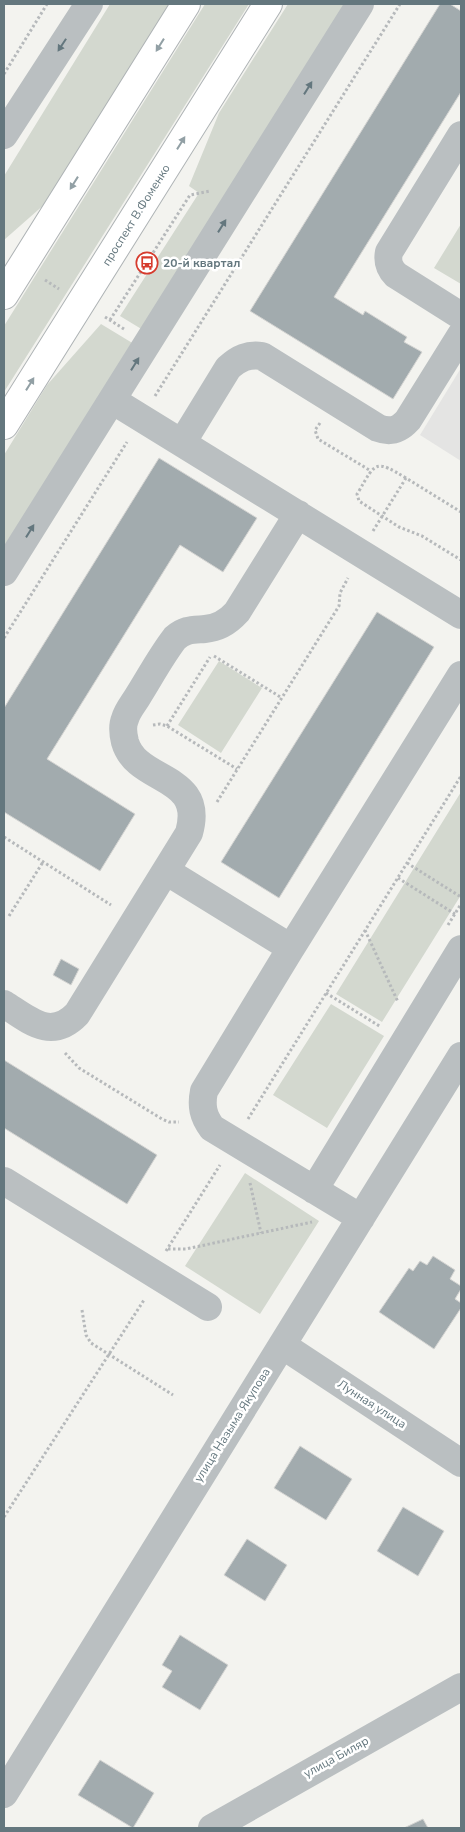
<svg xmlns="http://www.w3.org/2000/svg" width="465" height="1832" font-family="'Nunito Sans',sans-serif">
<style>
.built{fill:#e4e4e3}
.green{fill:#d3d8cf}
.building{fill:#a2abae;stroke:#d4d4d2}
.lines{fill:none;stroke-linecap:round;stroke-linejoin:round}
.major-casing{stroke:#aeb3b5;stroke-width:30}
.path{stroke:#b6b9bb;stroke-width:3;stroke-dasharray:2.5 2.5;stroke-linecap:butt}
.minor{stroke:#babfc1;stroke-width:28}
.major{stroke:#fff;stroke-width:28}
.oneway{fill:#64777e}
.oneway2{fill:#92a0a5}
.labels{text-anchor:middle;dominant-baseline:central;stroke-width:5;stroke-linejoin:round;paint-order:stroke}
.street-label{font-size:12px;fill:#64777e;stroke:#fff}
.poi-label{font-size:12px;font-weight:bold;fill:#64777e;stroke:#fff;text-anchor:start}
</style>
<rect width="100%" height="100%" fill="#f3f3ef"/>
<path class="built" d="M461 368V461L420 435Z"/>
<path class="green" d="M110 4H170L46 203 4 240V176Z
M205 4H249L4 392V326Z
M288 4H347L143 330 120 316 199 193 189 186 219 113Z
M461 224V284L434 268Z
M101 324 134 344 4 552V455L47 385Z
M219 661 262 688 221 753 178 725Z
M461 792V895L382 1022 336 994Z
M331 1004 384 1036 327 1128 273 1095Z
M245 1173 319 1221 260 1314 185 1266Z"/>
<path class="building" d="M440 4H450L461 11V92L334 297 363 315 365 311 407 337 404 342 422 352 393 399 250 311Z
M159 458 257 518 223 572 180 545 47 759 135 814 100 871 4 812V708Z
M377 612 434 647 279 898 221 862Z
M61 959 79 969 71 985 53 975Z
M4 1060 157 1155 127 1204 4 1128Z
M433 1256 455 1270 450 1279 461 1286V1289L455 1299 461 1303V1308L434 1349 379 1312 409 1268 413 1271 420 1261 427 1265Z
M300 1446 352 1479 326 1520 274 1488Z
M403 1507 444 1531 418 1576 377 1551Z
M247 1539 287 1565 265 1601 224 1575Z
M180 1635 228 1665 200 1710 162 1687 172 1671 162 1665Z
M100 1760 154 1793 133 1828 78 1795Z
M423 1819 428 1828H404Z"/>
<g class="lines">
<g class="major-casing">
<path id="major" d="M4 295 186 4
M4 425 268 4"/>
</g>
<path class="path" d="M4 74 47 4
M45 280 59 289
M105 317 124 329
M110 320 190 195 210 191
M155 396 400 4
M320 423 315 430 318 439 371 471
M406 478C376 460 376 461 359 491L357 494 359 501 399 527 422 536 461 560
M373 531 406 478 461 512
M4 638 127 442
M214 656 282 698
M153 725 160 724 167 726 237 769
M167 726 210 657
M217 802 339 606 340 593 348 578
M4 837 111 905
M407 863 461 897
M398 878 455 914
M9 916 43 862
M448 925 461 904
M365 930 398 1002
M326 993 381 1027
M65 1053 79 1068 162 1119 169 1122H179
M248 1119 461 776
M250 1183 261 1233
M168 1249H186L312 1222
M166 1251 220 1165
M4 1262H5
M82 1310 86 1335 91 1343 173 1395
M4 1517 144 1300"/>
<path class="minor" d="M4 135 89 4
M461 135 389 252C387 262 389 268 396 275L461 316
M112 400 461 615
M182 443 228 368C239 358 248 354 262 356L378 428C391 433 399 430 408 420L461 335
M4 572 360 4
M166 871 291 948 461 675
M291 948 204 1091C201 1106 203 1116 212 1128L361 1218
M4 1004C29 1020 51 1041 77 1014L189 833C206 773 137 784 125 742 123 734 122 726 125 719 127 711 134 703 138 696 150 677 161 656 175 638 185 629 193 630 205 629 218 628 228 622 237 612L298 514
M4 1181 208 1307
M314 1190 461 949
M282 1345 461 1463
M4 1794 461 1056
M212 1828 461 1687"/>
<use href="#major" class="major"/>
</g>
<defs><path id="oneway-solid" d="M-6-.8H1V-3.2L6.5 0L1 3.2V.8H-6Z" transform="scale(1.25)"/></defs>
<g class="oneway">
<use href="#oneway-solid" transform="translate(62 45) rotate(123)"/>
<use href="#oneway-solid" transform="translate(308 88) rotate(-58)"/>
<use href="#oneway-solid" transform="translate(222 226) rotate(-58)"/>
<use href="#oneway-solid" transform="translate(135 364) rotate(-58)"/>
<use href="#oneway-solid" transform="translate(30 531) rotate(-58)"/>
</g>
<g class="oneway2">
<use href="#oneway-solid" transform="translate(160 45) rotate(122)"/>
<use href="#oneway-solid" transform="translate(181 143) rotate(-58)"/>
<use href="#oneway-solid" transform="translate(74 183) rotate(122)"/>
<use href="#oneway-solid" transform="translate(30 384) rotate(-58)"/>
</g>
<defs>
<g id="bus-ring" transform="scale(1.125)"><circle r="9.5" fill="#fff" stroke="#d63b2d" stroke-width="1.5"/><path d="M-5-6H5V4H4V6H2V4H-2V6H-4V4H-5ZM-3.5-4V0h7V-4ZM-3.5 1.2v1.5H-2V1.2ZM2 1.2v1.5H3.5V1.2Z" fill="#d63b2d"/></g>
</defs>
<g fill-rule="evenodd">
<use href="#bus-ring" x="147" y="263"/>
</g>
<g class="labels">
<g class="street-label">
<text transform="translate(136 215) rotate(-58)">проспект В.Фоменко</text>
<text transform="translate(372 1404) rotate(33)">Лунная улица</text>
<text transform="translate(232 1425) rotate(-58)">улица Назыма Якупова</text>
<text transform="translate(336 1757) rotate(-29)">улица Биляр</text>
</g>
<g class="poi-label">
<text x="163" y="263">20-й квартал</text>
</g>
</g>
<rect width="465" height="1832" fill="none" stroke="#64777e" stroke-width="10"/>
</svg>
